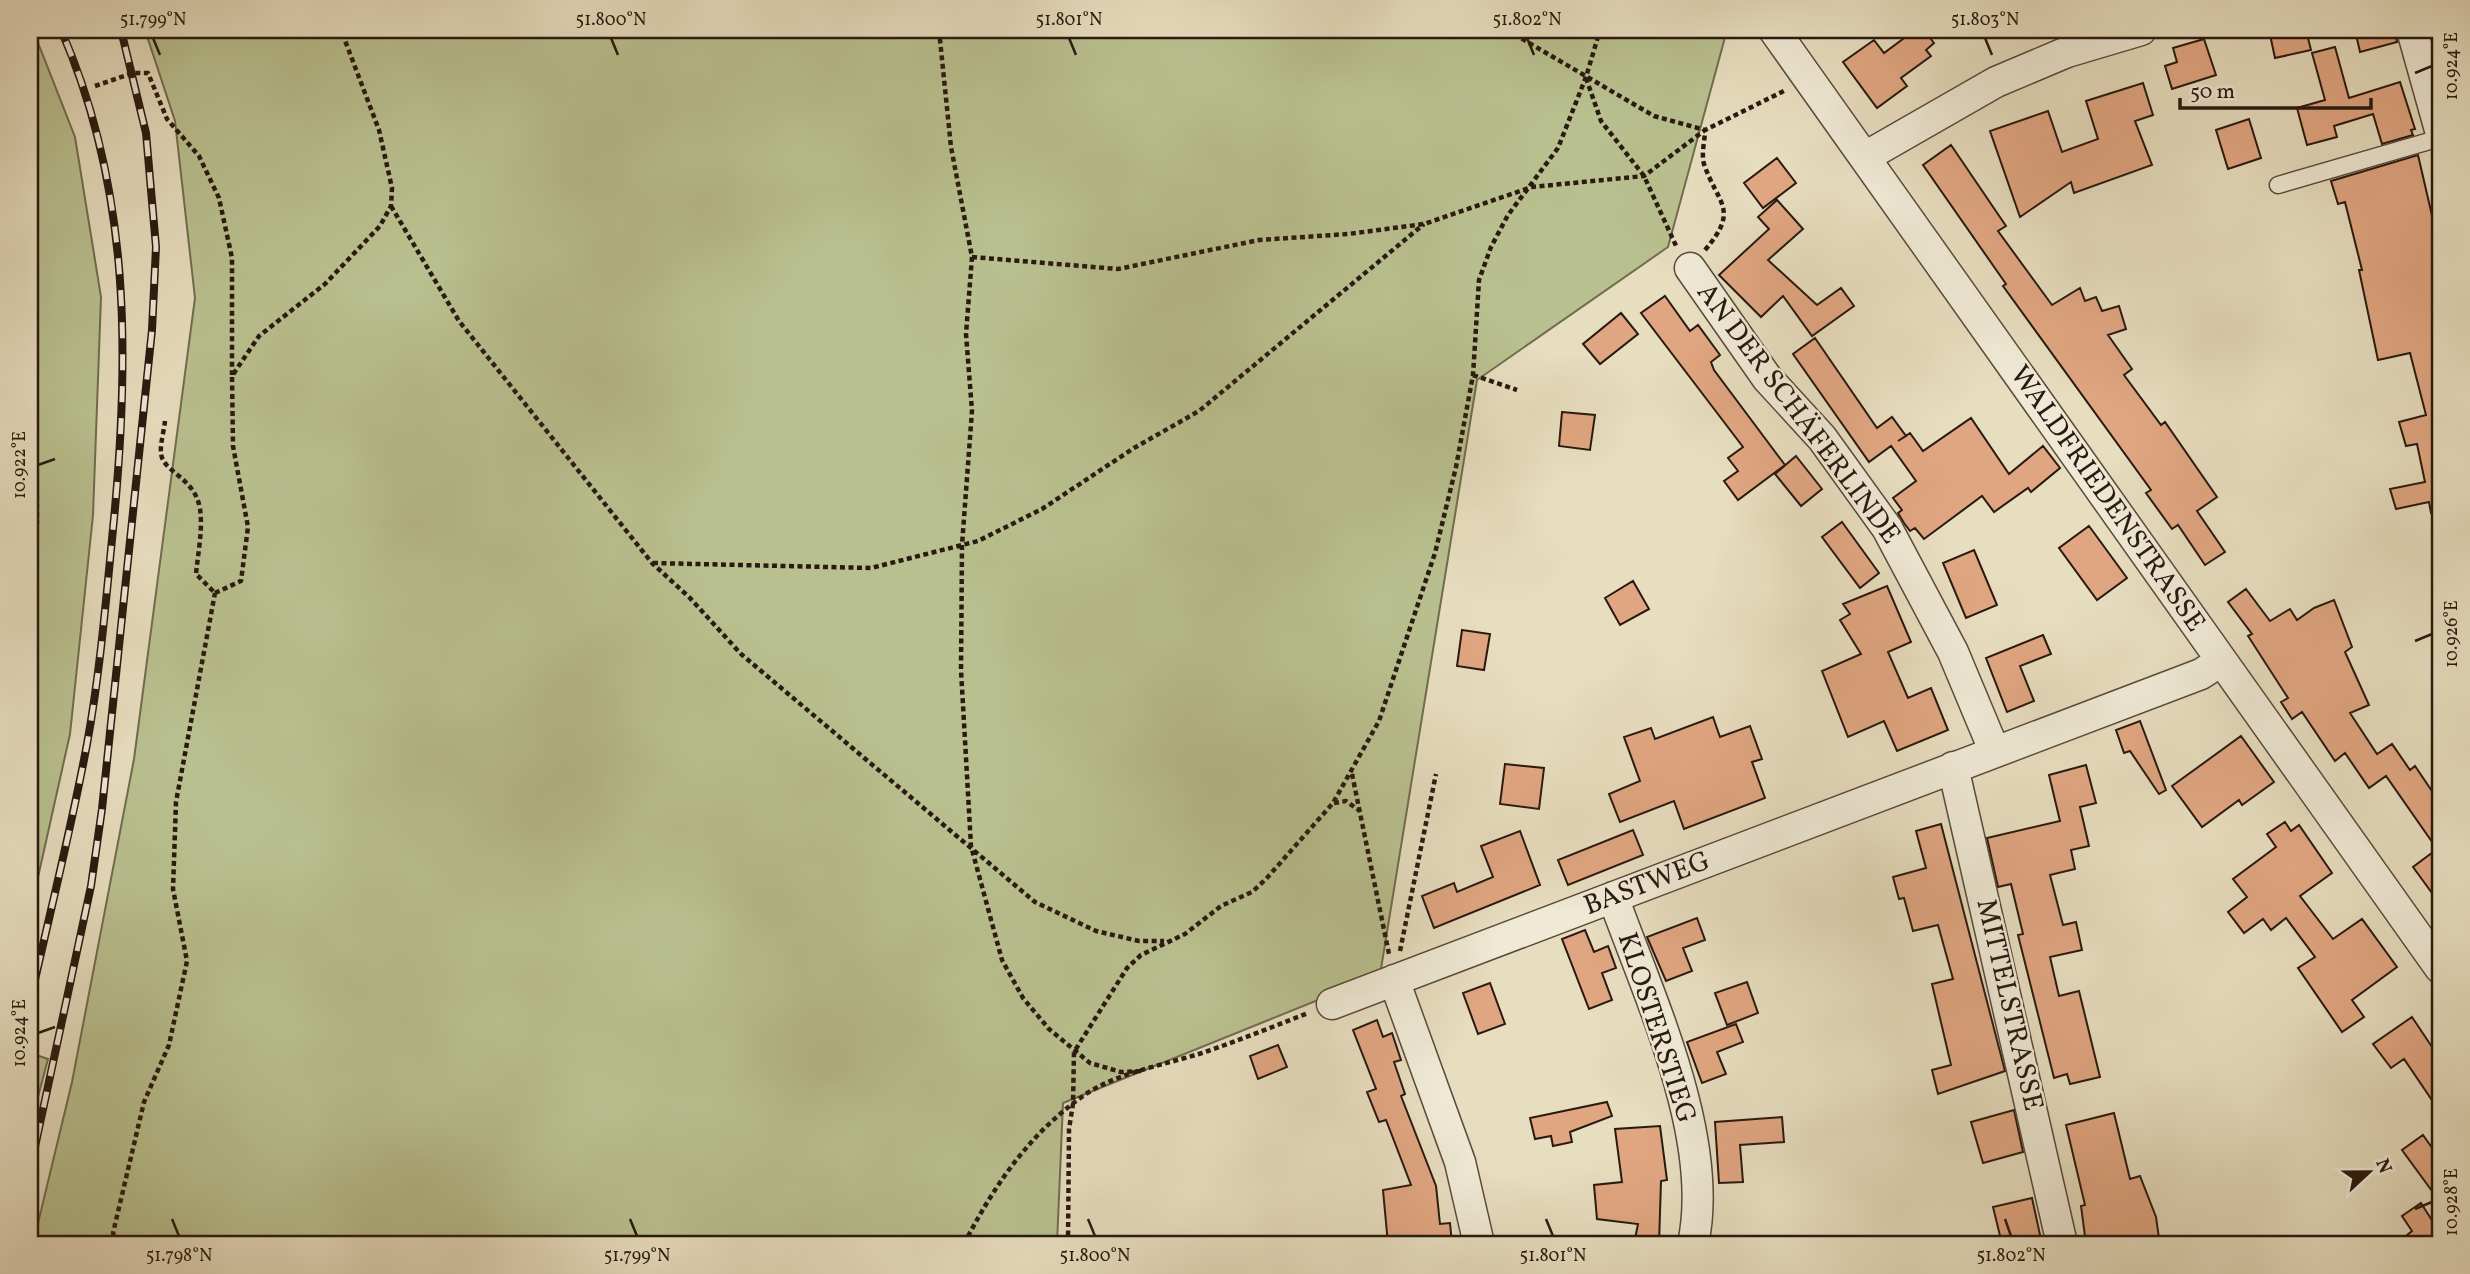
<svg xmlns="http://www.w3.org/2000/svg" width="2470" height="1274" font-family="Vollkorn,serif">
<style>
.green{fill:#b9c08f;stroke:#716c50;stroke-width:2}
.building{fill:#e0a681;stroke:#291910;stroke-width:2}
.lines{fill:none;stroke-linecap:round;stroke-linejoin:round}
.lane-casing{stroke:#584a3c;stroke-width:19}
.street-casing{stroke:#584a3c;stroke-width:33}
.path{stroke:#291910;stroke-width:4.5;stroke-dasharray:5 3.5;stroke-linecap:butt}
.lane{stroke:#efe9d5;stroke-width:16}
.street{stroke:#efe9d5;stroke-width:30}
.rail-casing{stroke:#291910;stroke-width:8}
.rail{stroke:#efe9d5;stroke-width:5;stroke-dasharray:16;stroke-linecap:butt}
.ticks{fill:none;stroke:#291910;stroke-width:2.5}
.labels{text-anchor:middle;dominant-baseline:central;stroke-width:5;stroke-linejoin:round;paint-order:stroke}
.street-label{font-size:28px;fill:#291910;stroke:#efe9d5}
.neatline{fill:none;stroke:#291910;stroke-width:2.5}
.ticks-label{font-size:18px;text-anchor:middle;fill:#291910}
</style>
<rect width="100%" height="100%" fill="#e7ddbf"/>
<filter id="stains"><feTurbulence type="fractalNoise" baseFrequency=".00286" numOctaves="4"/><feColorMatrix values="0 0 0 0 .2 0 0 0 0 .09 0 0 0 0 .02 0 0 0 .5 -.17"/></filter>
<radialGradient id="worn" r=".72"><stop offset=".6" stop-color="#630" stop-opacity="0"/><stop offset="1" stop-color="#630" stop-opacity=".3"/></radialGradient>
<path class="green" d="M30 30H33L75 137 101 297 93 515 70 734 30 913Z
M145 30H1727L1668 247 1477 380 1380 975 1063 1103 1057 1244H33L72 1082 134 759 195 298 175 121Z
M36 1055 48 1059 30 1127V1078Z"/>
<path class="building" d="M1915 30H1924L1934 43 1926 50 1931 56 1901 78 1907 86 1877 108 1843 62 1874 40 1884 53Z
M2269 30H2306L2311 50 2275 58Z
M2355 30H2395L2397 42 2360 52Z
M2204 39 2216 75 2172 89 2165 66 2177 62 2173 48Z
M2335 47 2349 98 2400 82 2415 129 2411 130 2413 135 2382 144 2373 114 2334 126 2337 137 2307 145 2297 108 2325 100 2312 53Z
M2143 83 2153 115 2135 121 2152 165 2074 193 2071 182 2020 217 1990 131 2048 111 2062 152 2098 139 2086 101Z
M2249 119 2261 158 2228 169 2216 130Z
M1951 145 2006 226 1998 231 2052 305 2080 288 2085 301 2096 297 2102 311 2119 306 2126 329 2108 335 2132 369 2124 375 2161 425 2165 422 2217 497 2197 511 2225 552 2205 565 2178 525 2172 529 2146 493 2151 490 2003 286 2006 284 1923 165Z
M2418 155 2440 250V512L2431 513 2429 502 2396 509 2390 489 2425 482 2417 444 2406 446 2399 422 2426 415 2410 353 2378 360 2359 270H2362L2345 202 2338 204 2331 181Z
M1777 158 1796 183 1763 208 1744 183Z
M1777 200 1803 229 1768 260 1817 305 1841 288 1854 306 1812 336 1783 296 1761 317 1719 275 1769 229 1758 217Z
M1665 296 1690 331 1698 325 1720 355 1711 362 1714 370 1785 465 1738 500 1724 481 1738 471 1728 458 1743 447 1641 313Z
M1621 313 1638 334 1600 364 1583 344Z
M1815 338 1877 428 1892 417 1906 436 1898 441 1910 433 1923 451 1971 418 2009 474 2043 446 2060 468 2031 492 2028 488 1994 512 1982 496 1924 539 1915 528 1910 531 1904 523 1898 513 1902 510 1893 498 1916 481 1891 446 1869 462 1793 354Z
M1562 412 1595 415 1590 450 1559 446Z
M1796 456 1822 489 1801 506 1775 474Z
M1842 522 1879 573 1860 588 1822 537Z
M2089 526 2127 578 2097 600 2059 548Z
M1974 550 1997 605 1966 618 1943 563Z
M1633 581 1649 609 1620 625 1605 598Z
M1887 586 1911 642 1888 652 1908 698 1931 688 1948 730 1897 751 1884 721 1848 737 1822 671 1861 654 1840 620 1850 614 1843 604Z
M2246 589 2270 621 2290 609 2297 620 2314 608 2334 600 2352 647 2345 652 2369 705 2350 713 2377 754 2392 744 2410 770 2415 766 2440 803V904L2413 867 2437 849 2386 776 2369 788 2345 753 2335 761 2302 712 2292 719 2281 702 2288 698 2248 636 2252 634 2228 602Z
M1462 630 1490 634 1484 670 1457 666Z
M2043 635 2051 654 2020 666 2034 701 2007 712 1986 658Z
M1713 717 1720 737 1750 726 1762 759 1752 762 1765 798 1684 829 1674 801 1620 822 1609 794 1640 781 1624 737 1651 728 1655 739Z
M2140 721 2166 790 2159 794 2130 751 2124 753 2116 730Z
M2241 736 2274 782 2242 805 2239 800 2202 827 2172 786Z
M1505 764 1544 768 1539 809 1500 804Z
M2086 765 2096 803 2080 807 2089 846 2071 850 2075 869 2050 875 2063 925 2076 922 2082 950 2050 957 2059 996 2079 991 2100 1077 2070 1084 2067 1074 2054 1078 2018 935 2023 934 2011 884 1998 887 1987 838 2060 821 2049 775Z
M2285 822 2291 831 2299 825 2332 873 2300 896 2333 939 2362 919 2397 967 2352 1000 2364 1017 2342 1032 2298 968 2315 957 2286 918 2271 930 2263 919 2244 933 2228 912 2247 897 2233 879 2276 847 2267 834Z
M1941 824 2005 1071 1938 1094 1932 1070 1951 1065 1932 984 1953 979 1938 925 1913 931 1904 898 1899 899 1893 877 1926 868 1916 831Z
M1633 830 1643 855 1568 885 1558 860Z
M1520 831 1540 885 1434 928 1422 896 1454 883 1457 892 1493 877 1481 846Z
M1697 918 1705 940 1683 948 1692 971 1666 981 1647 937Z
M1585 930 1594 952 1608 946 1616 968 1602 973 1612 1000 1589 1009 1562 939Z
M1747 982 1758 1013 1727 1025 1715 993Z
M1490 983 1505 1024 1478 1034 1463 993Z
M2412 1017 2440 1059V1112L2404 1059 2391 1068 2373 1044Z
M1377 1020 1383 1037 1392 1033 1401 1060 1394 1062 1405 1094 1401 1096 1436 1186 1440 1224 1450 1223 1452 1244H1388L1383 1190 1411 1185 1386 1120 1379 1122 1367 1092 1376 1089 1353 1030Z
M1736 1024 1743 1042 1717 1052 1726 1074 1702 1083 1687 1042Z
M1278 1045 1287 1067 1258 1079 1250 1056Z
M1607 1102 1612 1116 1570 1132 1572 1142 1553 1146 1551 1136 1535 1139 1530 1118Z
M2014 1110 2023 1152 1983 1163 1971 1122Z
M2114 1113 2130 1179 2140 1176 2156 1217 2159 1238 2154 1239 2155 1244H2086L2081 1206 2085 1205 2066 1125Z
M1782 1117 1784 1142 1740 1145 1743 1182 1719 1183 1715 1122Z
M1660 1126 1667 1180 1661 1181 1659 1244H1634L1638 1224 1597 1219 1594 1185 1622 1182 1615 1129Z
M2423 1135 2440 1159V1202L2402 1150Z
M2032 1198 2042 1244H2002L1993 1207Z
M2421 1203 2440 1233 2426 1244H2396L2412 1231 2402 1216Z"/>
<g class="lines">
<g class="lane-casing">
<path id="lane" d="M2278 185 2440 138"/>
</g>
<g class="street-casing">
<path id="street" d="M1774 30 2440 968
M2412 30 2440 130
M1865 157 1996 82 2067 52 2141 30
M1690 268 1767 378 1822 438 1887 528 1953 652 1994 750
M1953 767 2062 1244
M1613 897C1649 997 1716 1138 1693 1244
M1394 980 1460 1162 1479 1244
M1332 1004 2201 674 2221 661"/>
</g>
<path class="path" d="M939 30 951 147 972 257 966 334 972 411 962 545 961 670 971 846 1002 960 1023 998 1049 1029 1090 1063 1121 1072 1143 1071
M1507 30 1654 116 1705 130
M1586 78 1601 121 1644 176 1677 248
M95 86 133 73H148L167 119 199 156 219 198 232 258V375
M391 206 459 321 652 563 690 598 741 654 1035 902 1096 931 1139 941H1164
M30 215 36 289 37 523 30 547
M1705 250C1740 209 1718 205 1704 164 1701 154 1705 140 1705 130L1784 91
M972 257 1118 269 1259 240 1348 234 1424 224 1532 187 1644 176 1705 130
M1473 375 1517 390
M165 421C164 431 160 444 161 453 162 472 195 477 200 509 203 529 198 553 196 574L215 593
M653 563 871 568 978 541 1042 509 1134 448 1199 411 1424 224
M215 593 241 581 248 527 233 446 232 376 259 336 325 284 380 226 391 206 392 188 379 130 341 30
M1352 774 1389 954
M1334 803 1346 801 1360 811
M1400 951 1436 774
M117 1244 113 1233 144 1102 169 1045 187 961 173 889 176 802 215 593
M964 1244C994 1186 1028 1135 1083 1096 1119 1071 1167 1065 1208 1051 1242 1039 1275 1026 1308 1013
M1068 1244 1069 1129 1073 1104 1074 1052 1127 968 1141 955 1185 934 1221 906 1252 892 1266 879 1333 803 1379 721 1435 553 1456 467 1473 375 1479 280 1491 247 1508 215 1558 148 1586 77 1600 30"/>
<use href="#lane" class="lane"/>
<use href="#street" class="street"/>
<g class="rail-casing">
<path id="rail" d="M30 1002C49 916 71 830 87 744 100 673 106 600 113 529 130 359 131 189 61 30
M30 1170 91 886 102 809 152 330 156 247 146 133 121 30"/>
</g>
<use href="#rail" class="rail"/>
</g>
<path class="ticks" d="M153 38 160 55M611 38 618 55M1069 38 1076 55M1527 38 1534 55M1985 38 1992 55M2415 73 2432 66M38 465 55 459M2415 641 2432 634M38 1033 55 1027M2415 1209 2432 1202M172 1219 179 1236M630 1219 637 1236M1088 1219 1095 1236M1546 1219 1553 1236M2005 1219 2011 1236"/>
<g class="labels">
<g class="street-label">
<text transform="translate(1798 414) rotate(53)">AN DER SCHÄFERLINDE</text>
<text transform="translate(2107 499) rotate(55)">WALDFRIEDENSTRASSE</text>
<text transform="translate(1647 884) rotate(-21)">BASTWEG</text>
<text transform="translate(2009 1005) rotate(77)">MITTELSTRASSE</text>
<text transform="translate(1656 1028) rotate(72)">KLOSTERSTIEG</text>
</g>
</g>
<rect width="2470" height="1274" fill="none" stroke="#e7ddbf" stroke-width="77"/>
<g transform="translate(2369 1172) rotate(68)" stroke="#efe9d5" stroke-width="5" paint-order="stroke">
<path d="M0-5L12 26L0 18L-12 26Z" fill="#291910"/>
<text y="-10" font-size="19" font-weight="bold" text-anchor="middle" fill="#291910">N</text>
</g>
<path d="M2180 98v10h191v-10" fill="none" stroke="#291910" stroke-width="3.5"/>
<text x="2190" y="98" font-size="21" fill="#291910" stroke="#efe9d5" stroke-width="5" paint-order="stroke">50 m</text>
<rect x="38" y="38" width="2394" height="1198" class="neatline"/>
<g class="ticks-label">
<text x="153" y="25">51.799°N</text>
<text x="611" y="25">51.800°N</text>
<text x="1069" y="25">51.801°N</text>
<text x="1527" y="25">51.802°N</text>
<text x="1985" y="25">51.803°N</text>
<text transform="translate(2451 66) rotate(-90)" y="6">10.924°E</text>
<text transform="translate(19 465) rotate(-90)" y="6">10.922°E</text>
<text transform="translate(2451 634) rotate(-90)" y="6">10.926°E</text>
<text transform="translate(19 1033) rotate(-90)" y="6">10.924°E</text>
<text transform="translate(2451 1202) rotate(-90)" y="6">10.928°E</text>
<text x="179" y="1261">51.798°N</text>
<text x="637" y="1261">51.799°N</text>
<text x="1095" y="1261">51.800°N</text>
<text x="1553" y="1261">51.801°N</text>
<text x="2011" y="1261">51.802°N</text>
</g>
<rect width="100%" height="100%" filter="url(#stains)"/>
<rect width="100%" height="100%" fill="url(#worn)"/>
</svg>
